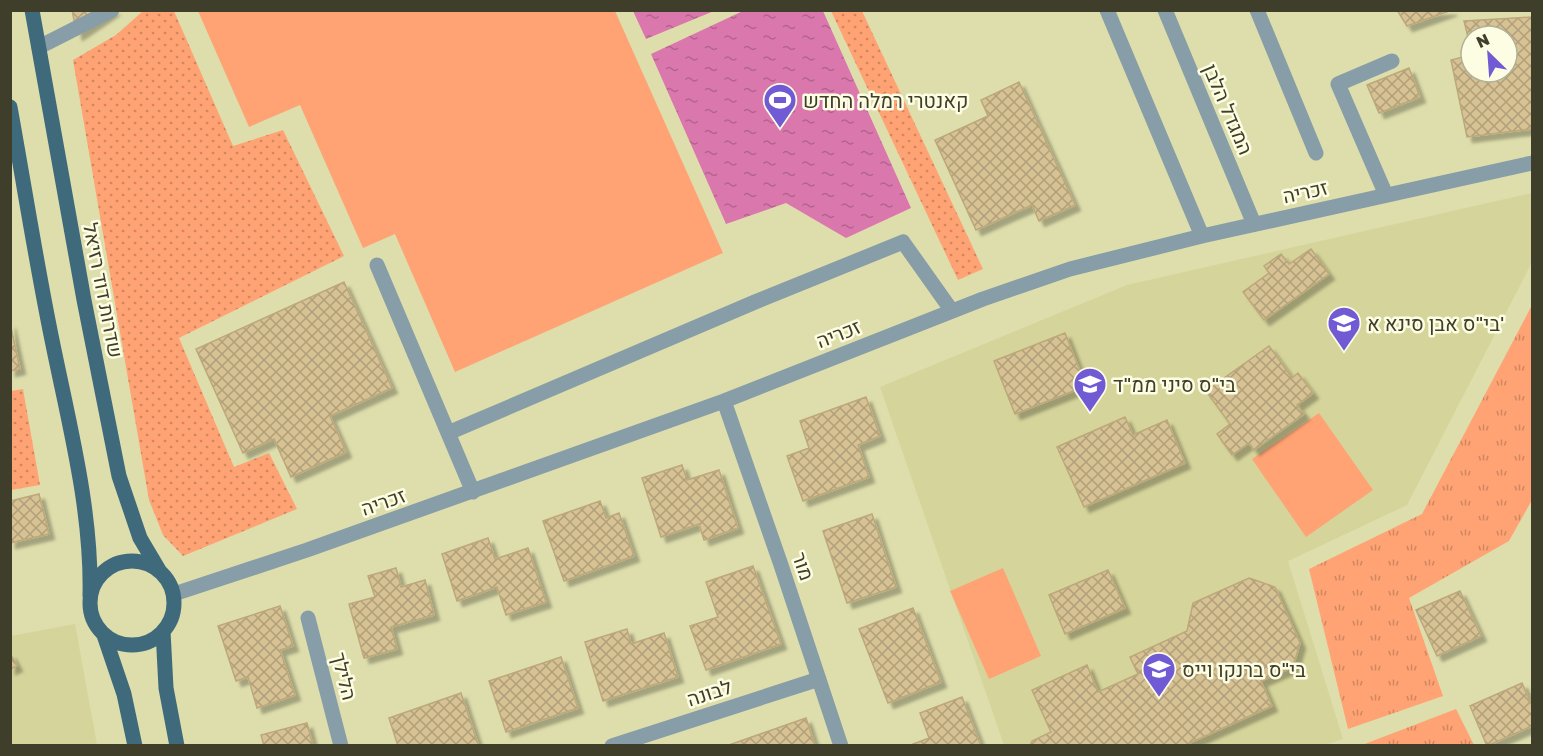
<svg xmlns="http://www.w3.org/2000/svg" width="1543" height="756" font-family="'Golos Text',Heebo,sans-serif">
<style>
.built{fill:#d5d49a}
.grass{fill:url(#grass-tufts)}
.park{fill:url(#park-dots)}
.pitch{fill:#ffa374}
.water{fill:url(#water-ripples)}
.building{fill:url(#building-cross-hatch);stroke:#bca87a;stroke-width:1.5;filter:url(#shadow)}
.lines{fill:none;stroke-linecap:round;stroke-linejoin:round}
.minor{stroke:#879da7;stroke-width:15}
.major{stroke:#3f6a7c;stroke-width:15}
.labels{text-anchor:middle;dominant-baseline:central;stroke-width:5;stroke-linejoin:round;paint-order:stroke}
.poi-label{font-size:20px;fill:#3e3e2a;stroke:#fdfde4;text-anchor:start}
.street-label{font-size:20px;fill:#3e3e2a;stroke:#fdfde4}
</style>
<defs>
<pattern id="grass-tufts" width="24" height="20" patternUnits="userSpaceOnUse" patternTransform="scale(1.5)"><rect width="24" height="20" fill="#ffa374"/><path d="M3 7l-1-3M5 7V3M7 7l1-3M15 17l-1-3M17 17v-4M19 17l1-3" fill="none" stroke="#d0865f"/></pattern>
<pattern id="park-dots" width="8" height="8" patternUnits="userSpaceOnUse" patternTransform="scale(1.5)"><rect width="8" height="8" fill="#ffa374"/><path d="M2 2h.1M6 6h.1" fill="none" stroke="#d0865f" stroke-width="1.8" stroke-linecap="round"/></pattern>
<pattern id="water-ripples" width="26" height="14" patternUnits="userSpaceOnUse" patternTransform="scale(1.5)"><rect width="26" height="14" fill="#da77ad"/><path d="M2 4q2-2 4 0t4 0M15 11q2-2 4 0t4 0" fill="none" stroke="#b2638d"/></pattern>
<pattern id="building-cross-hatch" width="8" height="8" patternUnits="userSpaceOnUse" patternTransform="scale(1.5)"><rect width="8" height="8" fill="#d7c294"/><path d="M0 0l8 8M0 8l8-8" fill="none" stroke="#b09f79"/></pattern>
<filter id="shadow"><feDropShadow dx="5.5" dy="5.5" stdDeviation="1.5" flood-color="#0004"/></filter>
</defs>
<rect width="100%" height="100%" fill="#dedeac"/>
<path class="built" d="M1532 193V262L1407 505 1288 561 1343 739 1325 745H1004L880 387 1127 285Z
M75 624 97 745 11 746V636Z"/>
<path class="grass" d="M1532 305V500L1509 541 1409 598 1443 696 1348 729 1309 569 1422 514Z
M1456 709 1474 745H1362Z"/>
<path class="park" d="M144 10 174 11 233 146 283 130 344 256 179 338 234 467 269 453 297 509 183 556 163 535 149 500 73 60 116 35Z
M831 11H862L983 269 958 280Z
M23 389 40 485 11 490V391Z"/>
<path class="pitch" d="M198 11H615L723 253 455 372 395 234 363 248 300 105 249 127Z
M1319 413 1373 490 1306 537 1252 459Z
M1003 568 1041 656 989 679 950 591Z"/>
<path class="water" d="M745 10 823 11 911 208 846 238 786 203 726 224 651 54Z
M633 11H714L646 39Z"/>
<path class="building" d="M72 10H114L77 35Z
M1397 10H1452L1407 26Z
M1532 17V129L1467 137 1451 60 1471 55V72H1507V36H1471V49L1464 21Z
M1409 68 1420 97 1379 113 1367 85Z
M1019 82 1075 205 1039 221 1032 205 976 230 935 140 988 116 981 100Z
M1311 249 1329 274 1264 320 1243 292 1269 273 1264 266 1281 254 1289 264Z
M344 282 392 388 330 416 346 452 291 477 274 439 243 453 196 349Z
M10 323 20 369 10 371Z
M1065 333 1086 386 1015 414 994 361Z
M1269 346 1292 378 1298 373 1313 393 1297 405 1304 414 1254 450 1249 443 1232 455 1217 434 1230 424 1206 391Z
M866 397 880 436 858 445 869 477 803 501 787 456 809 448 800 421Z
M1125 417 1133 435 1167 420 1185 463 1084 507 1057 447Z
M682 465 687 480 719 470 738 528 704 540 699 524 661 537 642 478Z
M39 494 49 534 10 543V501Z
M600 501 606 518 619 513 634 556 564 581 543 521Z
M872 514 896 587 847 603 823 531Z
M488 538 495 559 528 548 546 602 506 615 497 587 457 601 442 554Z
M753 566 781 644 706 670 690 626 718 617 706 582Z
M396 568 401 587 425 580 434 615 391 627 397 649 364 658 349 604 375 597 368 576Z
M1108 570 1125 608 1065 634 1049 595Z
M1249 578 1275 587 1300 643 1293 667 1261 681 1272 706 1183 746H1030L1032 741 1051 732 1032 690 1087 665 1098 692 1138 674 1130 657 1187 631 1193 603Z
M1460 591 1481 636 1437 656 1416 610Z
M280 606 293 646 280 650 295 695 257 708 248 677 236 681 218 626Z
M913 608 941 682 888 703 859 629Z
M627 629 631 644 664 633 678 677 603 701 585 642Z
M10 653 17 666 10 669Z
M561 657 578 708 506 732 489 681Z
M1522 683 1532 706V726L1487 746 1470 706Z
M461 693 478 744 473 746H398L389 718Z
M962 697 981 746H908L929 738 920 713Z
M806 718 815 746H726Z
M307 723 313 746H264L261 735Z"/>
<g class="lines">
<path class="minor" d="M1107 10 1202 236
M1165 10 1254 224
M1257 10 1316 153
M39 47 112 10
M1386 195 1338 84 1392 61
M377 265 473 492
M724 401 781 565 841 746
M448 433 755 302 903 242 952 311
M174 594 307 550 724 401 983 299 1070 269 1202 236 1532 163
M308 618 341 746
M612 746 819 679"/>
<path class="major" d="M32 10 84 300 119 476 140 538 159 570
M10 107C24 184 36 262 52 340 69 424 92 510 90 596
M90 603a42 42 0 1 1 84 0a42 42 0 1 1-84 0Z
M163 631 166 688 177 746
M104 635 124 694 135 746"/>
</g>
<defs>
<g id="stadium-pin" transform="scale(1.725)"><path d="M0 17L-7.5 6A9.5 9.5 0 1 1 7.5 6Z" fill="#715bd5" stroke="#fdfde4"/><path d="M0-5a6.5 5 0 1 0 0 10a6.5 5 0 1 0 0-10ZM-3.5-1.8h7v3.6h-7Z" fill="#fff"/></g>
<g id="school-pin" transform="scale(1.725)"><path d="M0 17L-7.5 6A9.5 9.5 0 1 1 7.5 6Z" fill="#715bd5" stroke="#fdfde4"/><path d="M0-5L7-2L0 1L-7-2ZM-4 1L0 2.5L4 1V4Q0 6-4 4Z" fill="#fff"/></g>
</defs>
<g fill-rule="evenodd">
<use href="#stadium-pin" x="780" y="100"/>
<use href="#school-pin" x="1344" y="323"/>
<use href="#school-pin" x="1090" y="384"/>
<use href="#school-pin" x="1159" y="669"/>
</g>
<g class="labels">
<g class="poi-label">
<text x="803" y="100">קאנטרי רמלה החדש</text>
<text x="1367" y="323">בי"ס אבן סינא א'</text>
<text x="1113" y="384">בי"ס סיני ממ"ד</text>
<text x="1182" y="669">בי"ס ברנקו וייס</text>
</g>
<g class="street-label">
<text transform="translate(1229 109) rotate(67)">המגדל הלבן</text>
<text transform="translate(1305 191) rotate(-12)">זכריה</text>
<text transform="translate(104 290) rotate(79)">שדרות דוד רזיאל</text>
<text transform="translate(838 333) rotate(-21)">זכריה</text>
<text transform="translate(383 501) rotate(-19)">זכריה</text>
<text transform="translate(804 566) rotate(71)">מור</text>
<text transform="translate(345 676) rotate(76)">הלילך</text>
<text transform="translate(709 692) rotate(-18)">לבונה</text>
</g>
</g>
<rect width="1543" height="756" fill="none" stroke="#3e3e2a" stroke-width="24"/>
<g transform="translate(1489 54) rotate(335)"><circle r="28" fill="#fdfde4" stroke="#b1b19a" stroke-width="1.5"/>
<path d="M0-4.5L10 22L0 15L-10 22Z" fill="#715bd5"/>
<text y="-9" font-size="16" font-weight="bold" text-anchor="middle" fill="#3e3e2a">N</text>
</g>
</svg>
